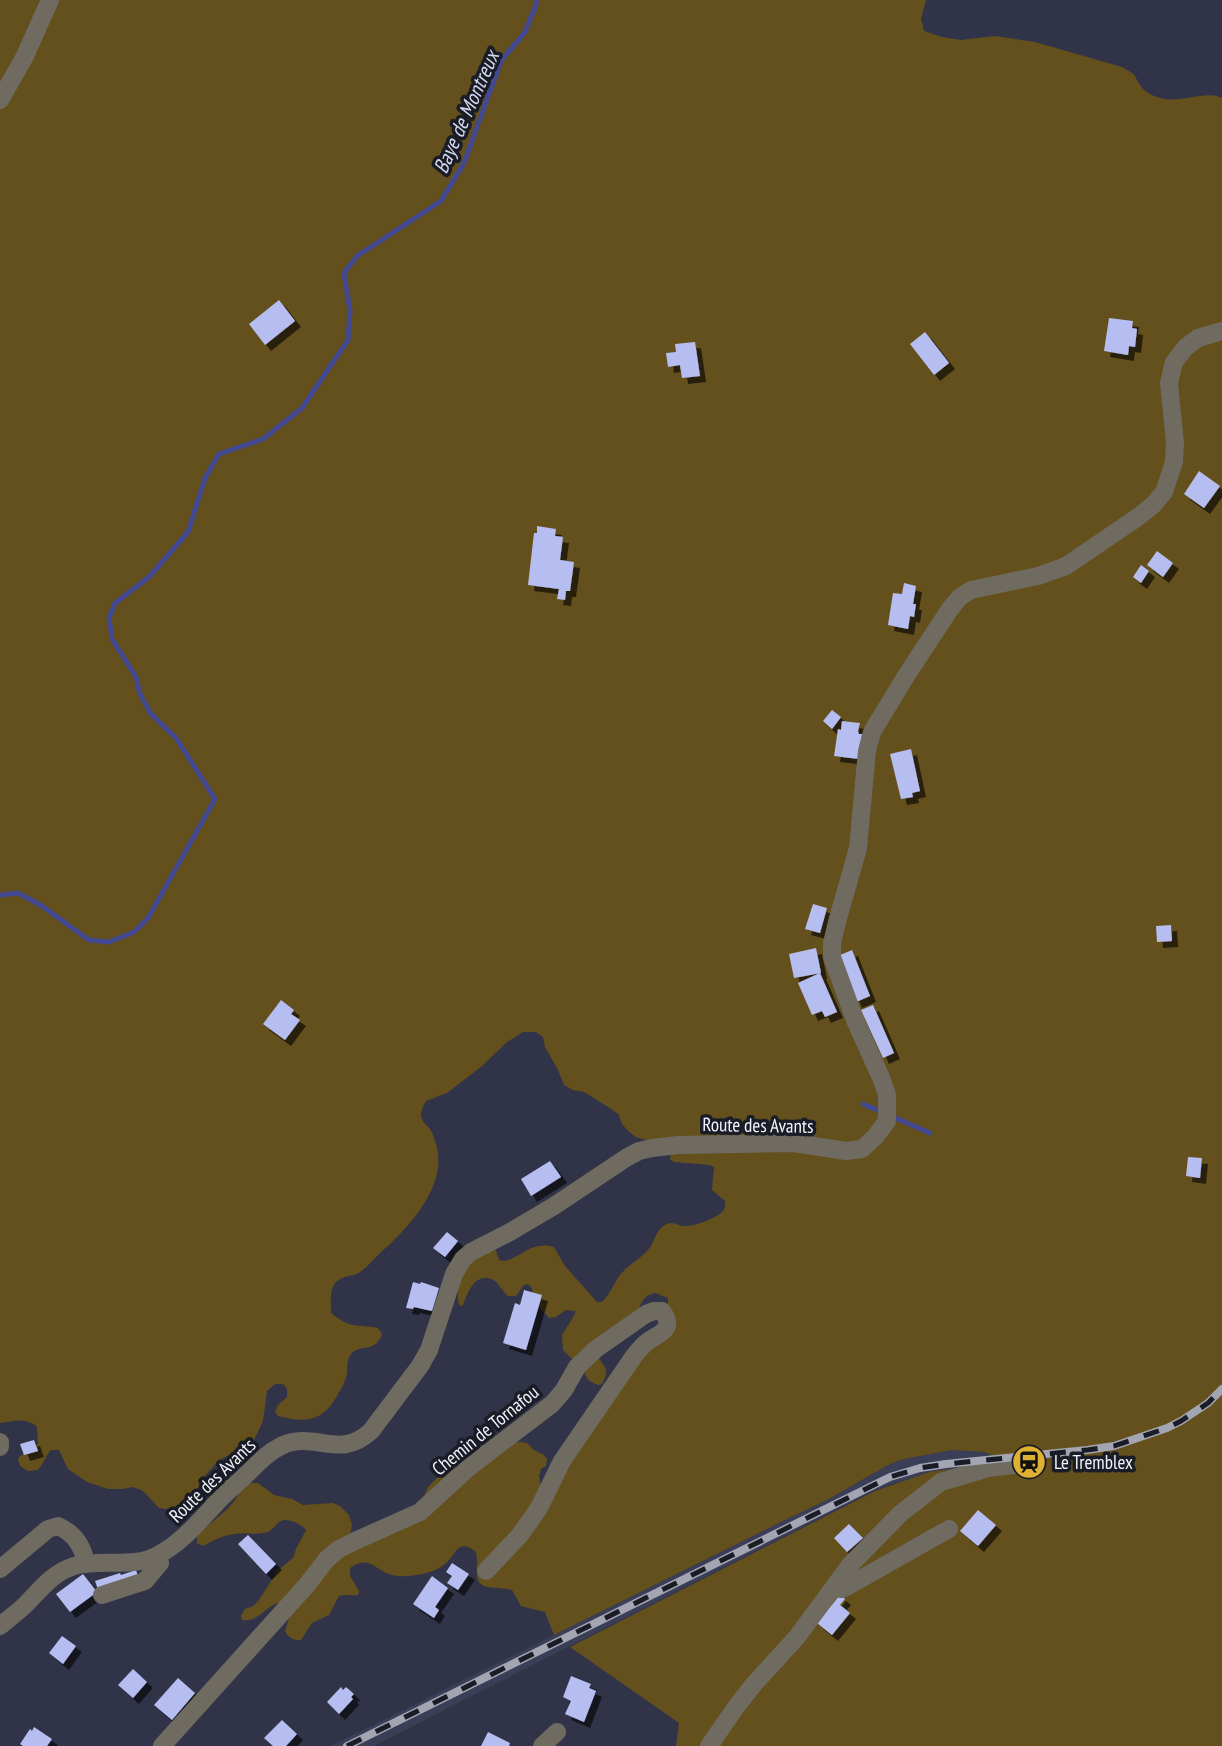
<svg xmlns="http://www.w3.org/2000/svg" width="1222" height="1746" font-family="'PT Sans Narrow',sans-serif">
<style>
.built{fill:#3a3e57}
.green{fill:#64501d}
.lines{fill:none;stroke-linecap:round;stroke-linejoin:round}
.stream{stroke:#434892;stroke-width:5}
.building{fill:#b6bef1;filter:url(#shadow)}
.minor{stroke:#6f6b61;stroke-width:18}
.rail-casing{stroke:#a3a5b3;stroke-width:8}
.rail{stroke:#1b1d26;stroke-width:5;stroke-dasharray:16;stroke-linecap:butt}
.labels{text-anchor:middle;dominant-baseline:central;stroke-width:7;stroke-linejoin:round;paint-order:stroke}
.street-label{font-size:19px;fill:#f2f4fe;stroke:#1b1d26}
.poi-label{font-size:19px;fill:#f2f4fe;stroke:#1b1d26;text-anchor:start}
.water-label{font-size:21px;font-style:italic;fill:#d6daf0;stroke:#1b1d26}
</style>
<defs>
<filter id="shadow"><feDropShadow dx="6" dy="6" stdDeviation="0" flood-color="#0009"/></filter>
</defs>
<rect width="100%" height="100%" fill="#313448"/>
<path class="built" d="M952 1450 985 1452 1007 1462 929 1472 875 1490 374 1746H331L793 1516 825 1501 890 1464 904 1459Z"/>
<path class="green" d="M0 0H926L921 19 924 31 942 37 961 40 995 36 1035 42 1122 67C1125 69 1129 71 1132 73 1137 77 1135 77 1138 82 1143 92 1155 98 1166 99 1184 102 1207 90 1222 98V1746H676L679 1723 570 1647 875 1491 929 1472 1006 1462 985 1452 952 1450 904 1459 890 1464 825 1501 793 1516 554 1635 545 1612 521 1606 512 1590C501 1586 478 1592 477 1576 476 1568 478 1561 476 1552 458 1538 457 1553 447 1562 440 1569 431 1572 422 1574 412 1576 399 1578 389 1574 373 1568 369 1555 350 1568V1576L359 1591 358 1595C351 1596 346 1594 339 1596L329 1615 312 1623 301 1640C293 1640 289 1639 285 1631L290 1615 282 1602C266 1604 259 1623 242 1620L241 1616 245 1609 253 1606 259 1600 278 1570 293 1558 296 1549 306 1530C302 1525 288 1517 281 1521 274 1524 274 1532 263 1533 254 1535 244 1532 235 1534 223 1535 214 1540 203 1546L197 1543V1536C211 1520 235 1509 241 1487L249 1483H258L274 1495 292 1499 303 1505 333 1503 340 1506 349 1515 352 1525 349 1540 410 1512 424 1496 428 1487 447 1468 455 1464 479 1462 491 1445 521 1442 527 1443 534 1450 544 1455 547 1459 546 1466 541 1469 539 1476 542 1493 668 1311V1298L655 1293C639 1297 642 1307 634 1318 627 1329 607 1346 597 1356 605 1367 610 1370 602 1384L598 1385 589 1381 577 1361 571 1358 563 1350 562 1335 575 1314V1311L566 1310 556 1317 549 1318 534 1301 532 1288 528 1284 524 1285 516 1296H508C502 1291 498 1281 491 1279 474 1273 467 1294 463 1305L460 1306C457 1301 458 1296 458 1290 457 1271 472 1266 481 1252L494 1248 496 1251 499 1260C516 1265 528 1239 554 1247L565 1266 597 1302H602C610 1295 613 1284 620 1275 628 1265 640 1259 648 1250 655 1242 656 1228 667 1224 673 1221 677 1225 682 1226 693 1227 716 1219 723 1211 726 1207 725 1206 725 1201L712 1190 714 1167 710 1165 674 1162 670 1159 671 1153 667 1139 660 1138 653 1142 636 1137 628 1131 622 1124 619 1115 613 1110 584 1092 573 1090 564 1085 558 1070 545 1047 543 1037 536 1032H523L507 1042 482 1066 447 1093 426 1101C423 1106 421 1110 421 1116 422 1122 426 1124 430 1129 440 1147 441 1168 433 1186 422 1214 398 1237 376 1257 371 1262 366 1268 360 1272 353 1277 343 1275 336 1282 329 1290 331 1303 331 1313 350 1329 356 1324 378 1328L382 1334C376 1353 361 1344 352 1353 346 1359 348 1367 347 1374 345 1381 342 1388 338 1394 323 1422 307 1423 278 1416L275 1412 278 1405 287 1397V1389L283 1384H275L267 1391 263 1421 254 1440 242 1449 219 1460 201 1480 197 1491 184 1504 166 1509 159 1508 142 1490 132 1487 123 1489H108L87 1482 68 1469 59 1450H51C44 1458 44 1463 38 1470L28 1471 20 1466 18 1459C23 1452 32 1450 38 1444L37 1427C27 1417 13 1421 0 1423Z"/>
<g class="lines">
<path class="stream" d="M0 895 18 893 42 906 89 940 109 942 134 932 148 918 215 799 176 738 151 714 140 694 136 677 112 639 109 618 115 603 149 577 188 532 205 478 219 454 263 439 302 408 348 340 350 311 344 273 357 256 441 201 464 163 501 61 525 32 536 5V0
M863 1104 882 1112
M891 1116 930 1133"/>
</g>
<path class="building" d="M279 300 295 321 265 345 249 324Z
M1109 318 1133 321 1132 328 1137 329 1135 347 1129 346 1128 355 1104 351Z
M925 332 949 363 934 375 910 344Z
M695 342 700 376 682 378 680 365 668 367 666 353 676 352 675 344Z
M1199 471 1220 486 1204 508 1184 494Z
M537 526 556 529 555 536 563 537 560 560 574 562 570 591H566L565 600 557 599 559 589 528 585 534 533H537Z
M1157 551 1173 563 1163 577 1147 565Z
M1141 565 1149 571 1141 583 1133 577Z
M904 583 916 586 913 604H916L914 617 910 616 908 629 888 625 893 593 902 594Z
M832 710 841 717 832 729 823 721Z
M842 721 860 723 858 731 859 734H862L859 759 834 756 838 729 841 730Z
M911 749 920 791 912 793 913 797 901 799 890 754Z
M813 904 827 908 820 933 805 929Z
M1171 925 1172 941 1157 942 1156 926Z
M816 948 821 973 794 978 789 954Z
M852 950 870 996 856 1002 838 956Z
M820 973 837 1012 825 1017 822 1011 812 1015 798 983Z
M281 1000 294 1010 291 1014 300 1020 285 1040 263 1024Z
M873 1005 894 1053 883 1058 861 1010Z
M1188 1157 1202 1158 1200 1178 1186 1176Z
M550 1161 561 1177 531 1196 521 1179Z
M447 1232 458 1241 445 1257 433 1248Z
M413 1282 420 1284 421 1282 439 1288 432 1311 414 1307 413 1309 406 1308Z
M524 1290 542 1295 526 1350 503 1343 515 1303 520 1305Z
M34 1440 38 1451 24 1455 20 1444Z
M978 1510 996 1525 978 1546 960 1531Z
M849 1524 863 1538 847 1552 834 1538Z
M248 1535 276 1564 266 1574 238 1544Z
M452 1563 469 1574 458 1590 447 1583 452 1576 446 1572Z
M136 1570 139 1579 99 1592 95 1581 120 1573 121 1575Z
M83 1574 97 1592 70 1612 56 1594Z
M432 1576 448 1588 435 1607 439 1610 434 1618 413 1604Z
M840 1595 845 1599 840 1605 850 1613 832 1635 817 1623Z
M62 1636 76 1646 63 1664 49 1653Z
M133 1669 147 1682 133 1698 118 1685Z
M571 1676 591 1684 589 1688 596 1691 584 1722 565 1714 571 1701 563 1697Z
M178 1678 195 1693 172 1720 154 1705Z
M341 1687 343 1690 346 1687 354 1694 351 1697 353 1699 339 1714 327 1702Z
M282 1720 297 1734 286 1746H273L264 1738Z
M34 1727 52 1739 47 1746H23L20 1744 30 1729 32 1731Z
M488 1732 510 1743 509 1746H481Z"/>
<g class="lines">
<path class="minor" d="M0 100 24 58 50 0
M0 1442V1447
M0 1569 48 1529 58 1526C74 1533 83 1546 86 1564
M834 1588 842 1589 850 1585 949 1529
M102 1595 145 1581 160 1563 157 1556
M0 1626C8 1619 17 1613 25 1605 40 1590 52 1573 74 1566 101 1558 133 1569 158 1555 183 1542 201 1519 221 1498 231 1488 242 1479 252 1469 261 1460 269 1452 281 1446 315 1430 339 1461 371 1431L420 1366 429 1350 454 1274 463 1259 471 1252 510 1232 554 1206 626 1158 639 1151 652 1148 678 1145 794 1143 846 1151 862 1149 875 1137 887 1121V1095L882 1080 855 1020 832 957V943L837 922 858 848 867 751 872 732 906 676 950 609 960 597 971 590 1038 576 1066 566 1138 517 1153 505 1164 492 1174 462 1175 443 1169 383 1174 362 1186 347 1198 338 1222 331
M162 1746 306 1586 327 1559 339 1549 355 1541 420 1512 468 1468 552 1404 564 1390 577 1367 596 1349 646 1314 654 1311H662C676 1330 659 1333 647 1342 642 1346 638 1351 634 1356L562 1461 539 1508 520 1535 486 1571
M542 1746 557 1732
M709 1746 736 1707 754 1684 797 1637 850 1565 900 1514 941 1482 988 1468 1021 1464"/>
<g class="rail-casing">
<path id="rail" d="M347 1746 890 1477 920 1468 946 1464 1087 1450 1114 1446 1167 1428 1181 1421 1208 1403 1222 1389"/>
</g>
<use href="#rail" class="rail"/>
</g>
<defs>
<g id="station-disc" transform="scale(1.75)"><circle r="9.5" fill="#deb133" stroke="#1b1d26"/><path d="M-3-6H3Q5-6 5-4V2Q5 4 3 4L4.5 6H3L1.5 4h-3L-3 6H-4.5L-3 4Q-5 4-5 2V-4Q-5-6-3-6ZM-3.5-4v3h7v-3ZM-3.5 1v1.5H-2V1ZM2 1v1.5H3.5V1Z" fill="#111"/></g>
</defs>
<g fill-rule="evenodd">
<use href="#station-disc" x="1029" y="1462"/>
</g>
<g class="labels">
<g class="street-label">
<text transform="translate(758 1125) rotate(1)">Route des Avants</text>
<text transform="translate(485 1430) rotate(-39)">Chemin de Tornafou</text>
<text transform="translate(212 1480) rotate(-44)">Route des Avants</text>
</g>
<g class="poi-label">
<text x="1054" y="1462">Le Tremblex</text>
</g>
<g class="water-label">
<text transform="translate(466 112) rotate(-66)">Baye de Montreux</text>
</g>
</g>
</svg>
